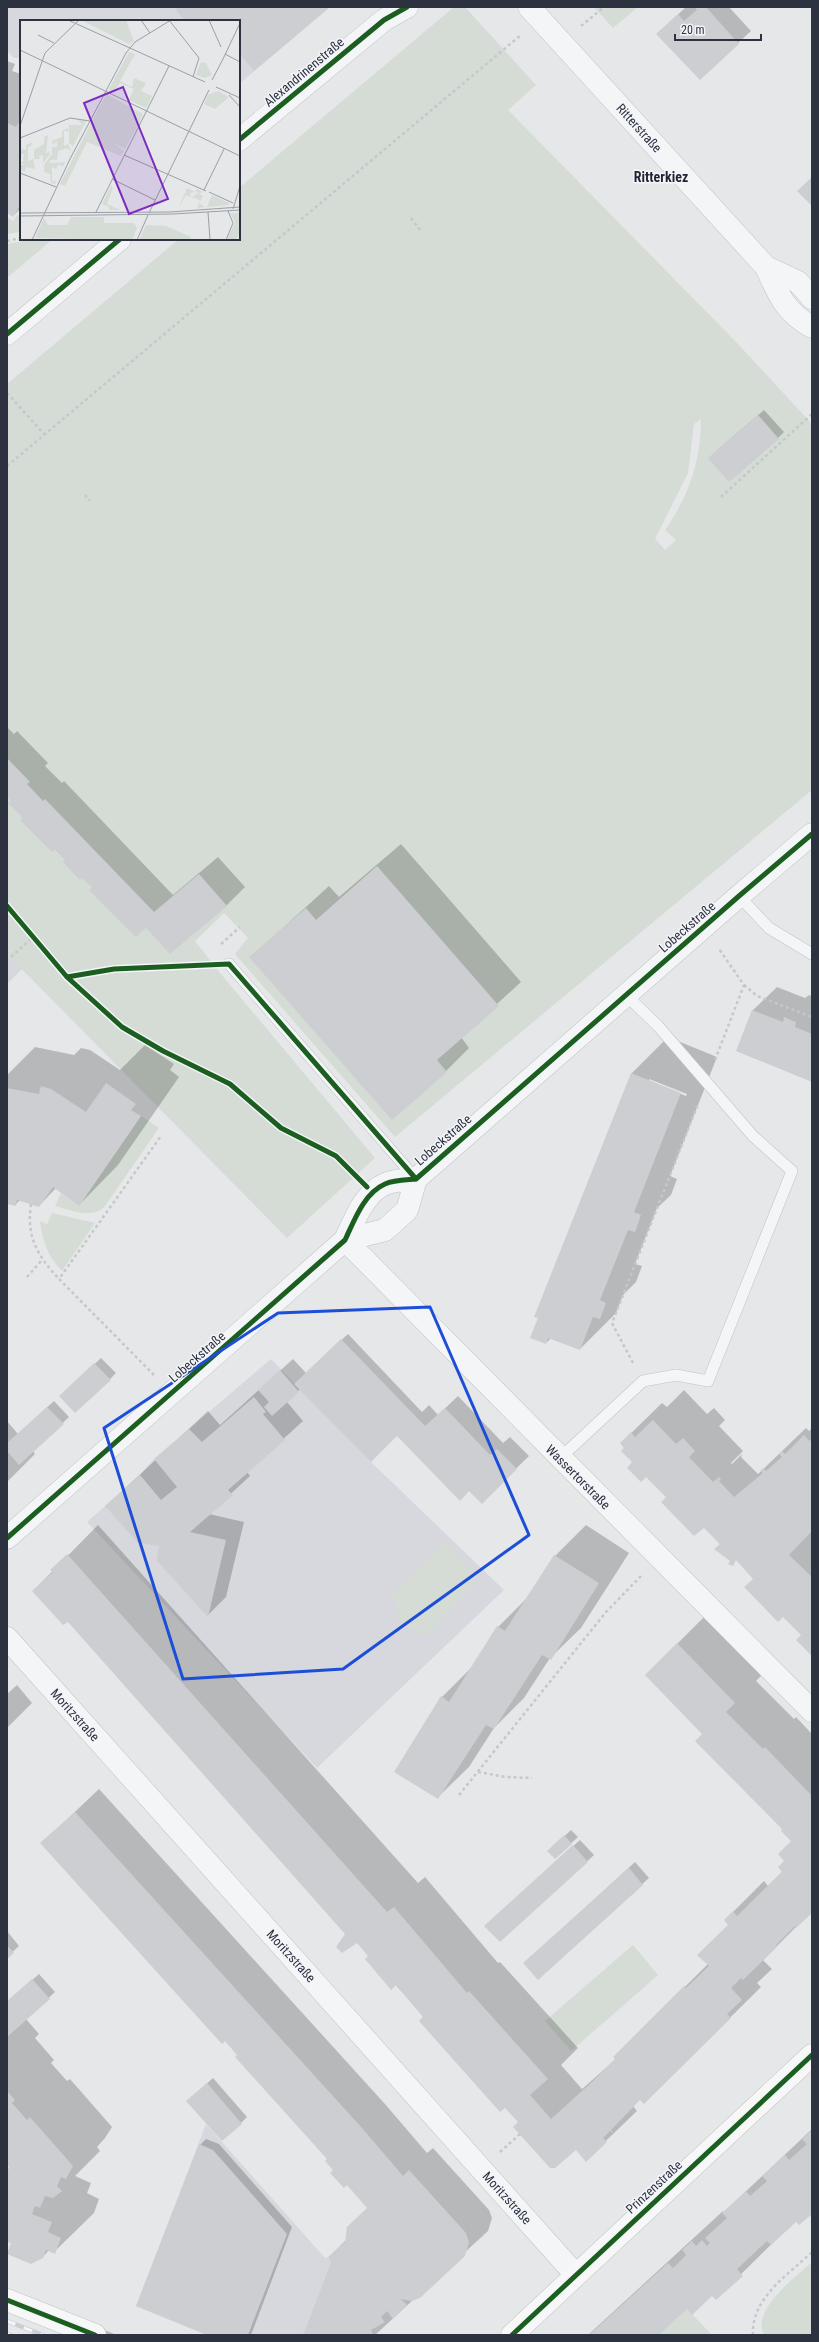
<svg xmlns="http://www.w3.org/2000/svg" width="819" height="2342" font-family="'Roboto Condensed',sans-serif">
<style>
.built{fill:#d6d8dd}
.green{fill:#d4dcd5;fill-rule:evenodd}
.shadow{fill:#0003;fill-rule:evenodd}
.building{fill:#ccced1}
.lines{fill:none;stroke-linecap:round;stroke-linejoin:round}
.lane-casing{stroke:#c2c3c6;stroke-width:12}
.street-casing{stroke:#c2c3c6;stroke-width:23}
.secondary-casing{stroke:#c2c3c6;stroke-width:23}
.path{stroke:#c6c7cb;stroke-width:2.5;stroke-dasharray:3 3;stroke-linecap:butt}
.lane{stroke:#f4f5f6;stroke-width:11}
.street{stroke:#f4f5f6;stroke-width:22}
.secondary{stroke:#f7f7f8;stroke-width:22}
.rail-casing{stroke:#cdced1;stroke-width:4.5}
.rail{stroke:#f3f5f8;stroke-width:3;stroke-dasharray:9;stroke-linecap:butt}
.cycleway-casing{stroke:#f3f5f8;stroke-width:8}
.cycleway{stroke:#1b5e20;stroke-width:5}
.marked{fill:none;stroke:#1d4ed8;stroke-width:3;stroke-linejoin:round}
.labels{text-anchor:middle;dominant-baseline:central;stroke-width:3;stroke-linejoin:round;paint-order:stroke}
.street-label{font-size:13px;fill:#2d3241;stroke:#f3f5f8}
.neighbourhood-label{font-size:14px;font-weight:bold;fill:#1f2332;stroke:#f3f5f8}
.inset-road{fill:none;stroke:#9b9fa6;stroke-width:1}
.view{fill:#7b2cbf;fill-opacity:0.15;stroke:#7b2cbf;stroke-width:2}
.inset-edge{fill:none;stroke:#2d3241;stroke-width:2}
</style>
<rect width="100%" height="100%" fill="#e5e7e9"/>
<path class="built" d="M7 7H330L239 84V21H21V58H14L7 51Z
M7 954 22 969 7 984Z
M271 1359 371 1462 504 1590 317 1768 87 1522 140 1475 154 1459Z
M206 2124 325 2258 328 2257 331 2262 303 2335H207L136 2306Z"/>
<path class="green" d="M454 7H465L536 85 508 110 738 344 812 424V790L395 1137 235 954 248 938 224 913 195 941 220 973 375 1158 287 1238 7 954V384L179 239H239V188ZM701 419C701 461 689 496 665 530L676 540 665 550 655 539 688 473 694 424Z
M594 7H638L613 28Z
M17 215 21 218V232L7 234V217L13 221Z
M35 239H53L7 278V244Z
M141 1116 159 1128 105 1206C91 1220 72 1210 55 1206L61 1193 79 1206Z
M52 1213 95 1223 62 1271C48 1257 42 1240 40 1221L47 1224Z
M445 1541 477 1579 426 1638 401 1621 391 1595Z
M633 1945 658 1975 571 2051 545 2021Z
M812 2262V2335H764C751 2309 796 2277 812 2262Z
M687 2309 712 2335H659Z"/>
<path class="shadow" d="M686 7H695L697 9 700 7H729L751 31 738 43 657 34Z
M7 61 15 64 12 71 21 74V208L13 216 9 213 7 215Z
M764 410 784 432 778 438 715 452Z
M7 727 14 734 17 731 48 763 45 766 62 783 64 781 173 895 218 857 245 887 226 906 146 926 93 887 24 818 7 795Z
M401 844 521 982 461 1037 469 1048 446 1071 251 957 329 886 339 897Z
M777 987 805 998 809 995 812 996V1081L737 1051 753 1010Z
M668 1037 717 1057 670 1176 677 1179 671 1195 657 1208 635 1264 642 1266 636 1282 623 1295 616 1313 580 1349 551 1338 546 1343 631 1074ZM649 1079 687 1094 686 1096 649 1081Z
M145 1045 174 1064 170 1070 179 1077 118 1165 79 1205 56 1188 39 1206 20 1200 15 1205 7 1203V1075L35 1047 74 1055 81 1048 90 1050 120 1070Z
M348 1334 422 1412 429 1405 438 1415 458 1396 503 1443 510 1437 529 1456 482 1502 469 1490 397 1435 300 1389 287 1402 303 1421 247 1472 250 1476 209 1514 244 1522 226 1597 208 1615 160 1546 106 1506 208 1411 220 1425 293 1359 306 1373Z
M101 1358 116 1373 110 1379 67 1390Z
M684 1390 707 1414 714 1408 725 1420 719 1426 743 1451 731 1463 732 1464 742 1454 741 1457 758 1474 806 1428 809 1431 812 1428V1655L802 1635 755 1579 736 1559 731 1561 720 1544 704 1526 668 1497 633 1462 621 1443 662 1403 667 1407Z
M54 1401 69 1417 33 1451 35 1454 7 1482V1421L18 1434Z
M98 1525 418 1883 425 1877 498 1963 500 1962 578 2048 561 2065 582 2089 616 2059 614 2057 708 1964 729 1925 725 1920 764 1881 768 1886 783 1871 793 1841 703 1734 646 1675 708 1613 765 1672 756 1681 794 1719 796 1717 812 1734V1911L763 1960 772 1969 757 1983 761 1987 644 2103 640 2099 633 2106 637 2111 586 2160 576 2149 519 2122 357 1942 347 1934 68 1620 33 1591Z
M586 1525 629 1553 581 1628 550 1658 524 1698 494 1728 469 1767 438 1797 442 1697 473 1666 498 1627 529 1596 555 1556Z
M17 1685 32 1703 7 1728V1694Z
M99 1789 385 2104 427 2153 433 2148 489 2210 492 2218 488 2231 375 2335H304L332 2262 329 2257 346 2240 368 2208 334 2170 329 2159 239 2055 42 1843Z
M571 1830 578 1837 555 1858V1845Z
M580 1840 594 1855 500 1941 492 1920Z
M635 1862 649 1878 538 1979 531 1957Z
M7 1931 19 1946 7 1957Z
M39 1974 55 1992 26 2019 39 2034 35 2038 54 2060 51 2063 67 2081 70 2079 112 2127 105 2138 97 2147 100 2151 75 2176 91 2183 87 2193 99 2199 94 2213 54 2252 49 2250 42 2258 7 2240V2171L10 2168 7 2163V2002Z
M213 2078 247 2117 241 2123 194 2095Z
M812 2129V2212L796 2220 716 2299 712 2295 687 2308 657 2335H588L723 2211 724 2212Z
M206 2139 219 2144 292 2227 251 2335H210L200 2145Z
M73 2318 117 2335H63L67 2324Z"/>
<path class="building" d="M178 7H330L254 71 239 53V21H185L176 10Z
M700 7H706L739 44 700 80 656 34 678 14 684 21Z
M21 119V204L13 217 7 213V123L16 127Z
M812 177V206L797 191Z
M758 415 779 439 729 482 708 458Z
M7 758 30 782 27 784 43 801 45 799 154 912 199 874 227 906 170 954 146 928 136 937 89 890 92 887 82 878 80 880 63 862 65 860 55 849 52 852 20 820 23 818 8 803 11 801 7 797Z
M377 866 499 1006 437 1060 447 1072 392 1120 249 957 306 908 316 920Z
M752 1010 783 1022 784 1017 796 1022 795 1027 812 1034V1082L736 1051Z
M631 1073 681 1093 634 1212 641 1215 635 1232 628 1230 600 1300 606 1303 600 1319 593 1317 580 1350 548 1338 546 1344 530 1338 538 1318 534 1317Z
M106 1083 136 1104 131 1110 141 1116 79 1206 53 1187 39 1207 17 1200 16 1206 7 1204V1088L39 1094 41 1086 51 1089 86 1112Z
M341 1339 425 1426 445 1408 490 1455 497 1449 517 1469 482 1504 469 1491 460 1501 397 1436 371 1462 294 1384Z
M94 1363 111 1380 75 1413 59 1396Z
M280 1370 299 1392 272 1416 264 1407 269 1402 258 1390Z
M254 1397 266 1412 263 1414 285 1440 228 1490 233 1495 190 1532 226 1540 208 1617 157 1561 159 1546 138 1543 105 1506 140 1475 161 1500 177 1487 154 1459 189 1429 202 1442Z
M47 1407 64 1424 19 1465 7 1451V1443Z
M653 1420 676 1444 683 1438 695 1451 689 1457 713 1482 719 1477 721 1479 719 1481 734 1497 763 1473 760 1471 763 1468 766 1471 782 1457 779 1454 782 1451 785 1454 804 1435 809 1441 812 1438V1531L789 1555 812 1577V1656L796 1640 801 1635 783 1617 778 1622 744 1587 753 1579 736 1560 733 1566 728 1564 730 1561 714 1549 720 1544 704 1528 694 1536 661 1502 666 1497 646 1477 641 1482 627 1468 632 1462 621 1451 624 1448 620 1443 631 1432 635 1437Z
M67 1554 387 1912 394 1907 467 1993 469 1991 548 2079 530 2095 551 2119 592 2082 615 2059 613 2057 684 1986 686 1988 709 1966 697 1955 728 1925 724 1920 733 1911 737 1916 782 1872 778 1867 784 1861 778 1854 791 1841 781 1831 782 1829 695 1741 702 1734 645 1675 677 1643 735 1703 726 1712 763 1749 765 1747 812 1796V1913L796 1928 795 1926 776 1945 777 1947 743 1980 741 1978 731 1988 742 2000 727 2014 731 2018 644 2104 640 2100 611 2130 614 2134 610 2131 603 2138 607 2142 586 2162 576 2150 555 2168H550L513 2127 518 2122 505 2108 500 2112 459 2066 419 2021 423 2017 396 1985 391 1990 365 1959 368 1956 357 1943 342 1953 336 1947 345 1934 68 1622 63 1625 32 1591 53 1572 50 1570Z
M554 1555 599 1583 551 1660 542 1655 494 1729 486 1725 438 1799 394 1772 441 1696 449 1702 497 1626 505 1631Z
M75 1812 362 2128 403 2176 409 2170 466 2233 469 2242 465 2256 420 2298 412 2301 401 2299 407 2305 393 2319 387 2311 381 2317 385 2322 371 2330 373 2335H303L331 2262 328 2257 345 2242 347 2227 367 2208 347 2185 344 2188 330 2173 333 2170 325 2161 327 2159 235 2057 237 2055 225 2041 222 2044 40 1843Z
M564 1835 572 1844 555 1859 547 1851Z
M573 1845 588 1862 500 1942 484 1926Z
M629 1868 643 1885 538 1980 523 1963Z
M7 1945 14 1953 7 1959Z
M32 1979 50 1999 7 2037V2001Z
M207 2083 242 2124 222 2141 186 2101Z
M7 2091 15 2100 12 2103 27 2120 30 2117 73 2166 66 2179 61 2177 57 2186 62 2191 53 2198 45 2196 40 2208 35 2206 32 2214 52 2222 48 2232 61 2238 55 2254 46 2250 43 2258 31 2264 7 2254 11 2243 7 2242V2173L9 2167 7 2165Z
M812 2130V2214L799 2225 796 2222 771 2245 767 2241 737 2269 743 2276 716 2300 712 2296 692 2315 687 2309 659 2335H589L668 2263 673 2268 686 2255 682 2250 692 2241 696 2246 702 2240 707 2246 710 2243 705 2238 727 2218 722 2213 746 2191 750 2196 767 2181 762 2176 785 2155 789 2160 807 2144 802 2139Z
M199 2144 213 2150 287 2234 248 2335H207L136 2306Z"/>
<g class="lines">
<g class="lane-casing">
<path id="lane" d="M739 896 769 928 812 954
M229 964 416 1179
M559 1459 643 1381 676 1375 708 1381 792 1171 753 1136 658 1026 626 995"/>
</g>
<g class="street-casing">
<path id="street" d="M529 7 766 267C778 294 785 312 812 327
M239 140 384 20 407 7
M766 267 798 282 812 298
M7 334 120 239
M345 1240 812 1711
M345 1240 385 1230 407 1210 416 1179
M7 1538 345 1240C354 1221 364 1193 385 1184 394 1180 406 1180 416 1179L739 896 812 834
M7 1638 575 2274"/>
</g>
<g class="secondary-casing">
<path id="secondary" d="M7 2300 95 2335
M512 2335 812 2055"/>
</g>
<path class="path" d="M581 26 604 7
M411 218 420 230
M7 241 21 238
M7 393 44 434
M7 466 521 35
M85 495 90 501
M721 497 812 414
M221 944 240 927
M11 957 32 938
M744 985 757 996 812 1017
M715 1060 744 985 719 949
M31 1204C26 1238 38 1256 59 1279
M27 1277 42 1260
M633 1363 612 1323 698 1104
M154 1375 59 1279 161 1136
M478 1772 506 1777 532 1778
M459 1795 606 1612 641 1576
M500 2152 520 2134
M753 2335C751 2298 788 2275 812 2252"/>
<use href="#lane" class="lane"/>
<use href="#street" class="street"/>
<use href="#secondary" class="secondary"/>
<g class="rail-casing">
<path id="rail" d="M7 2321 43 2335
M7 2334 10 2335"/>
</g>
<use href="#rail" class="rail"/>
<g class="cycleway-casing">
<path id="cycleway" d="M239 140 384 20 407 7
M7 334 120 239
M7 906 67 977 122 1027 163 1051 230 1084 281 1128 336 1156 367 1187
M67 977 114 969 229 964 416 1179
M7 1538 345 1240C354 1221 364 1193 385 1184 394 1180 406 1180 416 1179L739 896 812 834
M7 2300 95 2335
M512 2335 812 2055"/>
</g>
<use href="#cycleway" class="cycleway"/>
</g>
<path class="marked" d="M430 1307 529 1535 343 1669 183 1679 104 1428 278 1313Z"/>
<g class="labels">
<g class="street-label">
<text transform="translate(304 72) rotate(-40)">Alexandrinenstraße</text>
<text transform="translate(639 128) rotate(48)">Ritterstraße</text>
<text transform="translate(687 927) rotate(-41)">Lobeckstraße</text>
<text transform="translate(443 1140) rotate(-41)">Lobeckstraße</text>
<text transform="translate(197 1357) rotate(-41)">Lobeckstraße</text>
<text transform="translate(578 1477) rotate(45)">Wassertorstraße</text>
<text transform="translate(75 1715) rotate(48)">Moritzstraße</text>
<text transform="translate(291 1956) rotate(48)">Moritzstraße</text>
<text transform="translate(654 2187) rotate(-43)">Prinzenstraße</text>
<text transform="translate(507 2198) rotate(48)">Moritzstraße</text>
</g>
<g class="neighbourhood-label">
<text x="661" y="177">Ritterkiez</text>
</g>
</g>
<g transform="translate(20 20)">
<rect width="220" height="220" fill="#e5e7e9"/>
<path d="M61 0H106L114 21 109 24ZM109 32 115 34 100 61 112 67 114 58 126 63 121 71 132 76 126 88 109 80 114 69 100 63 94 73 89 69ZM181 42 186 43 192 55 185 58 176 55ZM198 71 209 77 195 89 184 84 188 75ZM86 74 123 94 119 103 105 129 92 122 104 131 101 136 67 122 45 166 40 164ZM57 99 66 101 53 126 49 123V103L50 105H63ZM48 108V112L44 111V126L48 124 51 131 46 128 38 131 37 140H30V143L45 142 44 146 38 145 36 149 32 147V162L36 160 35 164 31 163 30 154 24 152V145L32 134V127H37V121L33 125 32 121 42 117V111ZM28 115 26 134 29 131 30 134 23 143V135L19 136 20 139H14V130L24 124V117ZM13 122 11 126 8 127V141L13 139 15 149 6 147 5 152 0 150V145H5L0 142H5L3 141 4 134H0V129L6 130V125ZM91 166 93 167 87 184 98 189 99 187V190H89V187L82 184ZM167 168 175 172 177 169 183 172 179 174 183 176 179 183 185 187 177 188 180 180 172 177 179 173 174 172 170 173 171 177 166 175 158 189ZM192 175 209 183 208 185 187 187ZM210 193H220V211L216 220H207L215 202ZM51 197H84V203H114L117 208 112 220 15 218 24 198 28 205H47ZM126 205 146 206 171 217 170 220H119Z" fill="#d4dcd5"/>
<path class="inset-road" d="M48 0 185 62M121 0 130 13M149 0 179 38 173 57M189 0 201 27M18 15 34 23M0 30 220 136M205 34 220 42M203 39 220 3M192 60 203 39M196 67 220 78M209 75 220 87M0 106 25 33 59 0M0 118 50 98 70 101M104 135 186 171M0 153 36 167M92 159 135 180M184 170 204 129M189 172 213 183M213 189 220 166M76 192 149 46M188 192 190 220M0 193 150 192 220 187M129 193 189 70M0 196 153 194 220 190M12 220 50 139 106 33 115 22 151 0M117 220 128 195M206 220 213 203 208 191"/>
<path class="view" d="M103 67 148 179 109 194 64 83Z"/>
<rect width="220" height="220" class="inset-edge"/>
</g>
<rect width="819" height="2342" fill="none" stroke="#2d3241" stroke-width="16"/>
<path d="M675 34v6h86v-6" fill="none" stroke="#2d3241" stroke-width="2"/>
<text x="681" y="34" font-size="12" fill="#2d3241" stroke="#f3f5f8" stroke-width="3" paint-order="stroke">20 m</text>
</svg>
